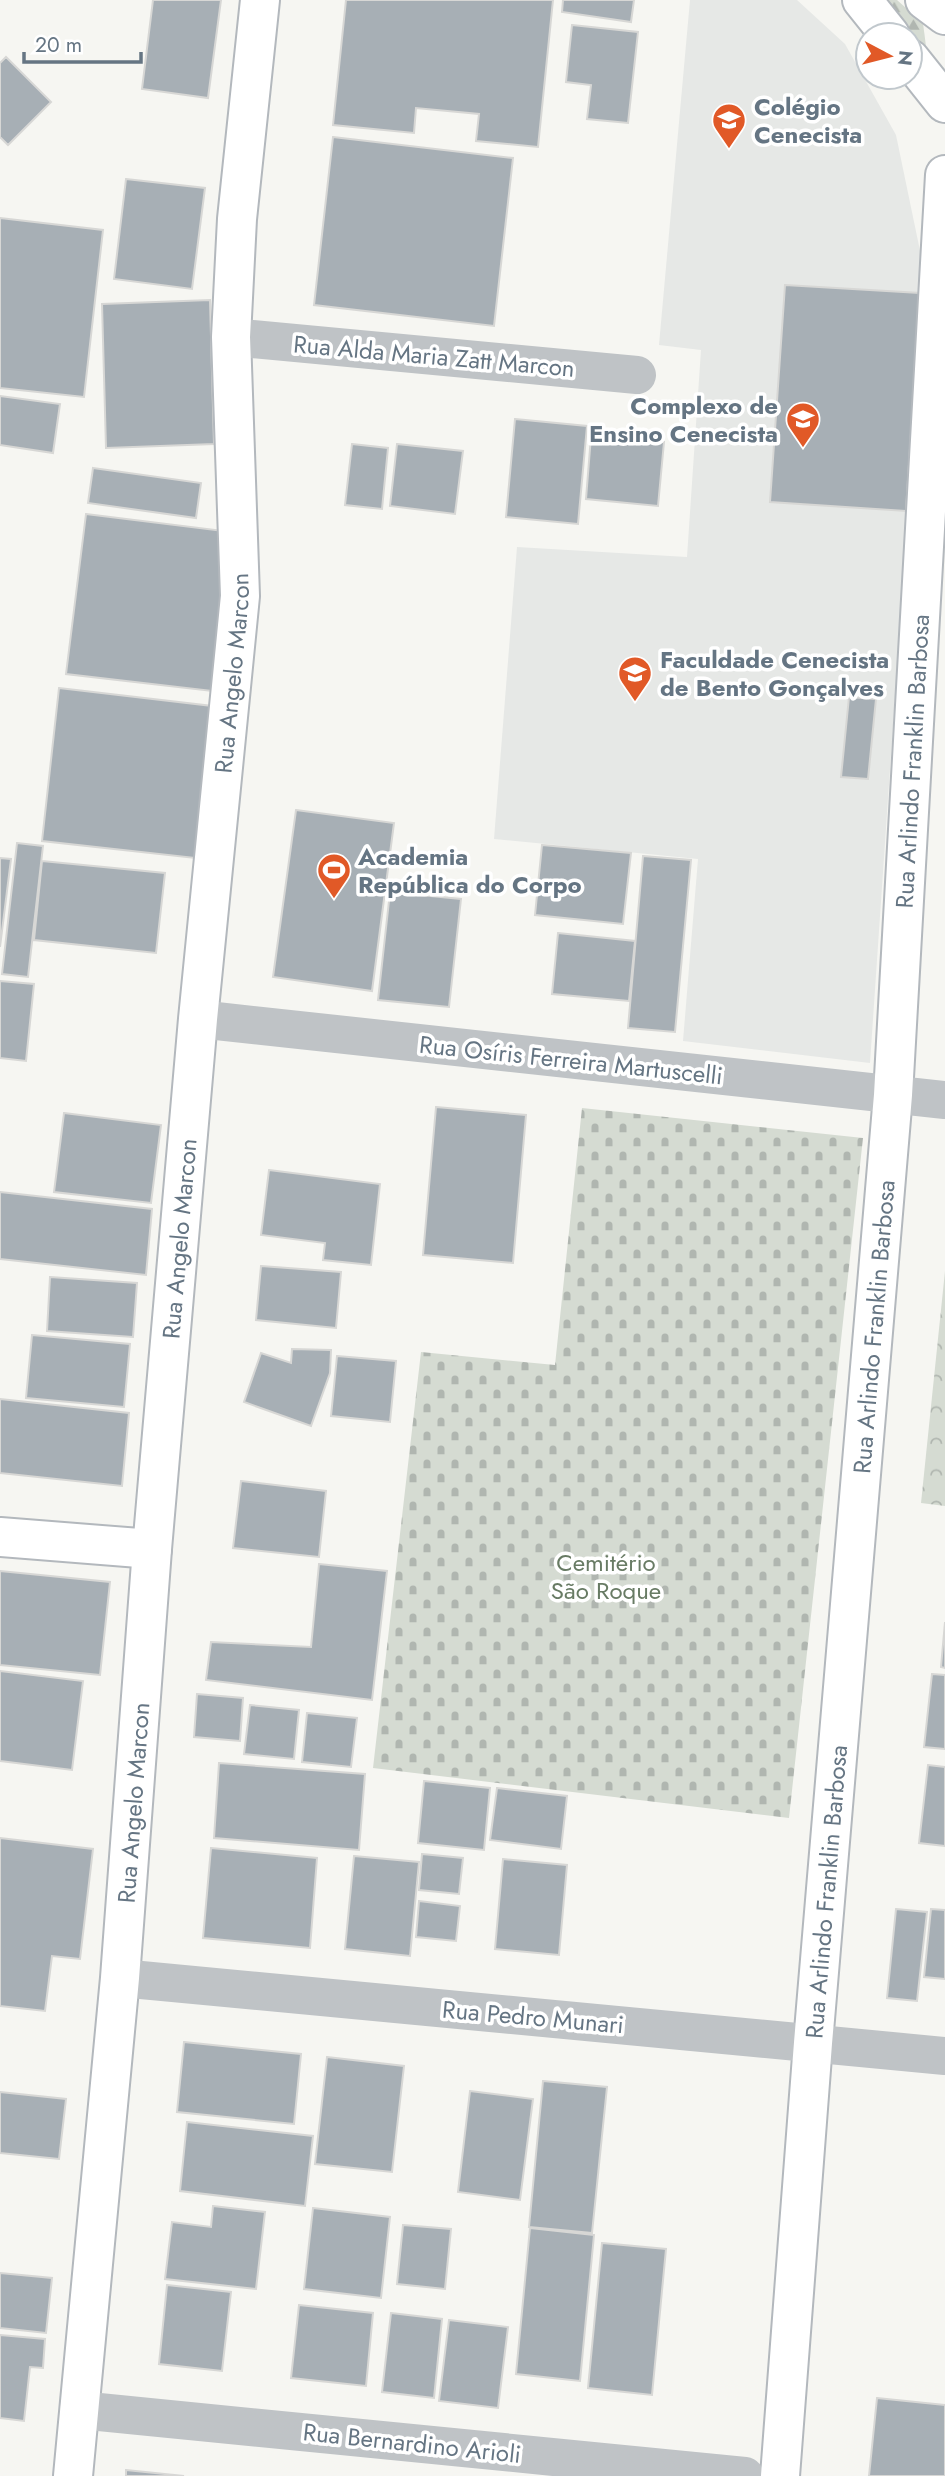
<svg xmlns="http://www.w3.org/2000/svg" width="945" height="2476" font-family="Jost,sans-serif">
<style>
.built{fill:#e6e8e6}
.forest{fill:url(#forest-firs)}
.cemetery{fill:url(#cemetery-stones)}
.park{fill:url(#park-crowns)}
.building{fill:#a7afb5;stroke:#d7d7d5;stroke-width:2}
.lines{fill:none;stroke-linecap:round;stroke-linejoin:round}
.secondary-casing{stroke:#b3b8bd;stroke-width:42}
.street{stroke:#bfc3c6;stroke-width:38}
.secondary{stroke:#fff;stroke-width:38}
.labels{text-anchor:middle;dominant-baseline:central;stroke-width:7;stroke-linejoin:round;paint-order:stroke}
.poi-label{font-size:24px;font-weight:bold;fill:#657583;stroke:#fff;text-anchor:start}
.street-label{font-size:24px;fill:#657583;stroke:#fff}
.park-label{font-size:24px;fill:#687b64;stroke:#fff}
</style>
<defs>
<pattern id="forest-firs" width="22" height="20" patternUnits="userSpaceOnUse" patternTransform="scale(1.75)"><rect width="22" height="20" fill="#d5dbd2"/><path d="M5 1l3.5 6h-7zM16 11l3.5 6h-7z" fill="#b0b6b0"/></pattern>
<pattern id="cemetery-stones" width="16" height="16" patternUnits="userSpaceOnUse" patternTransform="scale(1.75)"><rect width="16" height="16" fill="#d5dbd2"/><path d="M2 7V4a2 2 0 0 1 4 0v3zM10 15v-3a2 2 0 0 1 4 0v3z" fill="#b0b6b0"/></pattern>
<pattern id="park-crowns" width="20" height="18" patternUnits="userSpaceOnUse" patternTransform="scale(1.75)"><rect width="20" height="18" fill="#d5dbd2"/><path d="M2 6a3 3 0 1 1 6 0M12 15a3 3 0 1 1 6 0" fill="none" stroke="#b0b6b0"/></pattern>
</defs>
<rect width="100%" height="100%" fill="#f6f6f2"/>
<path class="built" d="M690 0H797L845 44 896 135 924 270 870 1063 683 1041 698 859 494 839 517 547 687 557 701 350 659 345Z"/>
<path class="forest" d="M885 0H897L923 23 928 62Z"/>
<path class="cemetery" d="M582 1108 863 1138 789 1818 373 1768 421 1352 555 1365Z"/>
<path class="park" d="M945 1271V1506L921 1503Z"/>
<path class="building" d="M153 0H221L208 98 142 89Z
M346 0H553L538 147 476 141 479 114 416 108 414 133 333 125Z
M563 0H634L631 22 562 12Z
M572 25 638 32 628 123 587 119 591 85 566 82Z
M6 57 51 102 8 145 0 137V63Z
M333 137 513 158 494 326 314 305Z
M126 179 205 188 192 289 114 279Z
M0 218 103 230 84 397 0 388Z
M785 285 920 293 906 511 770 502Z
M210 300 214 444 106 448 102 304Z
M0 396 60 404 53 453 0 445Z
M515 419 587 426 578 524 506 517Z
M591 436 664 442 658 506 586 499Z
M352 444 388 448 382 509 345 505Z
M397 444 463 451 455 514 390 506Z
M93 468 201 483 196 518 88 503Z
M86 514 232 532 212 691 66 674Z
M59 688 212 706 195 858 42 841Z
M849 697 876 699 868 779 841 777Z
M296 810 394 823 372 991 273 977Z
M17 843 43 846 28 977 2 974Z
M542 845 631 853 623 924 535 915Z
M643 856 691 860 675 1032 628 1028Z
M0 858 11 859 0 947Z
M42 861 165 873 156 953 34 940Z
M390 892 461 899 449 1007 378 1000Z
M558 933 635 941 629 1001 552 994Z
M0 981 34 984 26 1061 0 1058Z
M436 1107 526 1115 513 1263 423 1255Z
M64 1113 161 1125 151 1203 54 1192Z
M269 1170 380 1184 371 1265 323 1260 325 1243 261 1235Z
M0 1192 152 1209 146 1275 0 1259Z
M261 1266 341 1272 336 1328 256 1320Z
M50 1277 137 1283 133 1337 47 1331Z
M32 1335 130 1344 124 1407 26 1398Z
M292 1349 331 1350 330 1373 311 1426 244 1402 261 1353 291 1363Z
M337 1356 396 1361 390 1422 331 1416Z
M0 1399 129 1413 122 1486 0 1473Z
M241 1481 326 1491 319 1557 233 1548Z
M319 1564 387 1571 372 1700 206 1680 211 1642 311 1647Z
M0 1571 110 1582 100 1675 0 1665Z
M945 1622V1668L941 1667Z
M0 1671 83 1681 72 1770 0 1761Z
M932 1674 945 1675V1749L924 1747Z
M197 1694 243 1698 240 1741 194 1737Z
M250 1705 299 1710 294 1759 244 1754Z
M307 1713 357 1718 351 1767 302 1762Z
M219 1763 365 1774 359 1850 214 1838Z
M928 1765 945 1767V1846L919 1843Z
M424 1781 490 1788 484 1850 418 1843Z
M497 1788 567 1796 561 1849 490 1840Z
M0 1838 93 1849 80 1959 52 1956 45 2011 0 2006Z
M211 1848 317 1858 310 1948 203 1938Z
M422 1854 463 1858 459 1894 419 1890Z
M354 1856 419 1862 410 1956 345 1949Z
M503 1859 567 1865 559 1955 495 1949Z
M419 1901 460 1906 456 1941 416 1937Z
M896 1909 927 1912 917 2001 887 1998Z
M931 1909 945 1910V1979L924 1977Z
M184 2042 301 2054 294 2124 177 2112Z
M327 2057 404 2066 392 2172 315 2164Z
M543 2081 607 2087 592 2233 529 2227Z
M470 2091 533 2099 520 2200 458 2192Z
M0 2092 66 2099 59 2159 0 2153Z
M187 2122 313 2136 305 2206 180 2191Z
M213 2206 265 2212 256 2289 165 2279 172 2222 211 2227Z
M313 2208 390 2217 381 2298 304 2289Z
M403 2225 451 2229 445 2289 397 2284Z
M530 2228 594 2235 580 2381 516 2374Z
M602 2243 666 2249 652 2395 588 2388Z
M0 2273 52 2278 46 2333 0 2328Z
M167 2285 231 2292 222 2371 159 2364Z
M299 2305 373 2313 366 2386 291 2378Z
M391 2313 442 2319 434 2398 382 2392Z
M449 2320 508 2327 498 2408 439 2401Z
M0 2335 45 2339 43 2368 30 2367 24 2421 0 2418Z
M877 2398 945 2405V2476H869Z
M126 2470 184 2476H126Z"/>
<g class="lines">
<g class="secondary-casing">
<g id="secondary">
<path d="M862 0 890 35"/>
<path d="M925 0 945 15"/>
<path d="M910 59 945 103"/>
<path d="M0 1537 152 1549"/>
<path id="s1" d="M73 2476 120 1978 152 1549 198 1019 240 596 231 337 237 219 260 0"/>
<path id="s2" d="M780 2476 813 2043 893 1095 945 175"/>
</g>
</g>
<path class="street" d="M231 337 637 375
M198 1019 945 1100
M120 1978 945 2056
M79 2410 745 2476"/>
<use href="#secondary" class="secondary"/>
</g>
<defs>
<g id="school-pin" transform="scale(1.75)"><path d="M0 17L-7.5 6A9.5 9.5 0 1 1 7.5 6Z" fill="#e15927" stroke="#fff"/><path d="M0-5L7-2L0 1L-7-2ZM-4 1L0 2.5L4 1V4Q0 6-4 4Z" fill="#fff"/></g>
<g id="university-pin" transform="scale(1.75)"><path d="M0 17L-7.5 6A9.5 9.5 0 1 1 7.5 6Z" fill="#e15927" stroke="#fff"/><path d="M0-5L7-2L0 1L-7-2ZM-4 1L0 2.5L4 1V4Q0 6-4 4Z" fill="#fff"/></g>
<g id="stadium-pin" transform="scale(1.75)"><path d="M0 17L-7.5 6A9.5 9.5 0 1 1 7.5 6Z" fill="#e15927" stroke="#fff"/><path d="M0-5a6.5 5 0 1 0 0 10a6.5 5 0 1 0 0-10ZM-3.5-1.8h7v3.6h-7Z" fill="#fff"/></g>
</defs>
<g fill-rule="evenodd">
<use href="#school-pin" x="729" y="120"/>
<use href="#university-pin" x="803" y="419"/>
<use href="#university-pin" x="635" y="673"/>
<use href="#stadium-pin" x="334" y="870"/>
</g>
<g class="labels">
<g class="poi-label">
<text x="754" y="106">Colégio<tspan x="754" dy="28">Cenecista</tspan></text>
<text x="778" y="405" text-anchor="end">Complexo de<tspan x="778" dy="28">Ensino Cenecista</tspan></text>
<text x="660" y="659">Faculdade Cenecista<tspan x="660" dy="28">de Bento Gonçalves</tspan></text>
<text x="358" y="856">Academia<tspan x="358" dy="28">República do Corpo</tspan></text>
</g>
<g class="street-label">
<text transform="translate(434 356) rotate(5)">Rua Alda Maria Zatt Marcon</text>
<text stroke="none"><textPath href="#s1" startOffset="1810">Rua Angelo Marcon</textPath></text>
<text stroke="none"><textPath href="#s2" startOffset="1720">Rua Arlindo Franklin Barbosa</textPath></text>
<text transform="translate(571 1060) rotate(6)">Rua Osíris Ferreira Martuscelli</text>
<text stroke="none"><textPath href="#s1" startOffset="1242">Rua Angelo Marcon</textPath></text>
<text stroke="none"><textPath href="#s2" startOffset="1153">Rua Arlindo Franklin Barbosa</textPath></text>
<text stroke="none"><textPath href="#s1" startOffset="676">Rua Angelo Marcon</textPath></text>
<text stroke="none"><textPath href="#s2" startOffset="586">Rua Arlindo Franklin Barbosa</textPath></text>
<text transform="translate(533 2017) rotate(5)">Rua Pedro Munari</text>
<text transform="translate(412 2443) rotate(6)">Rua Bernardino Arioli</text>
</g>
<g class="park-label">
<text x="606" y="1562">Cemitério<tspan x="606" dy="28">São Roque</tspan></text>
</g>
</g>
<g transform="translate(889 56) rotate(97)"><circle r="33" fill="#ffffff" stroke="#c1c8cd" stroke-width="2"/>
<path d="M0-5L12 26L0 18L-12 26Z" fill="#e15927"/>
<text y="-10" font-size="19" font-weight="bold" text-anchor="middle" fill="#657583">N</text>
</g>
<path d="M24 52v10h117v-10" fill="none" stroke="#657583" stroke-width="3.5"/>
<text x="35" y="52" font-size="21" fill="#657583" stroke="#ffffff" stroke-width="5" paint-order="stroke">20 m</text>
</svg>
